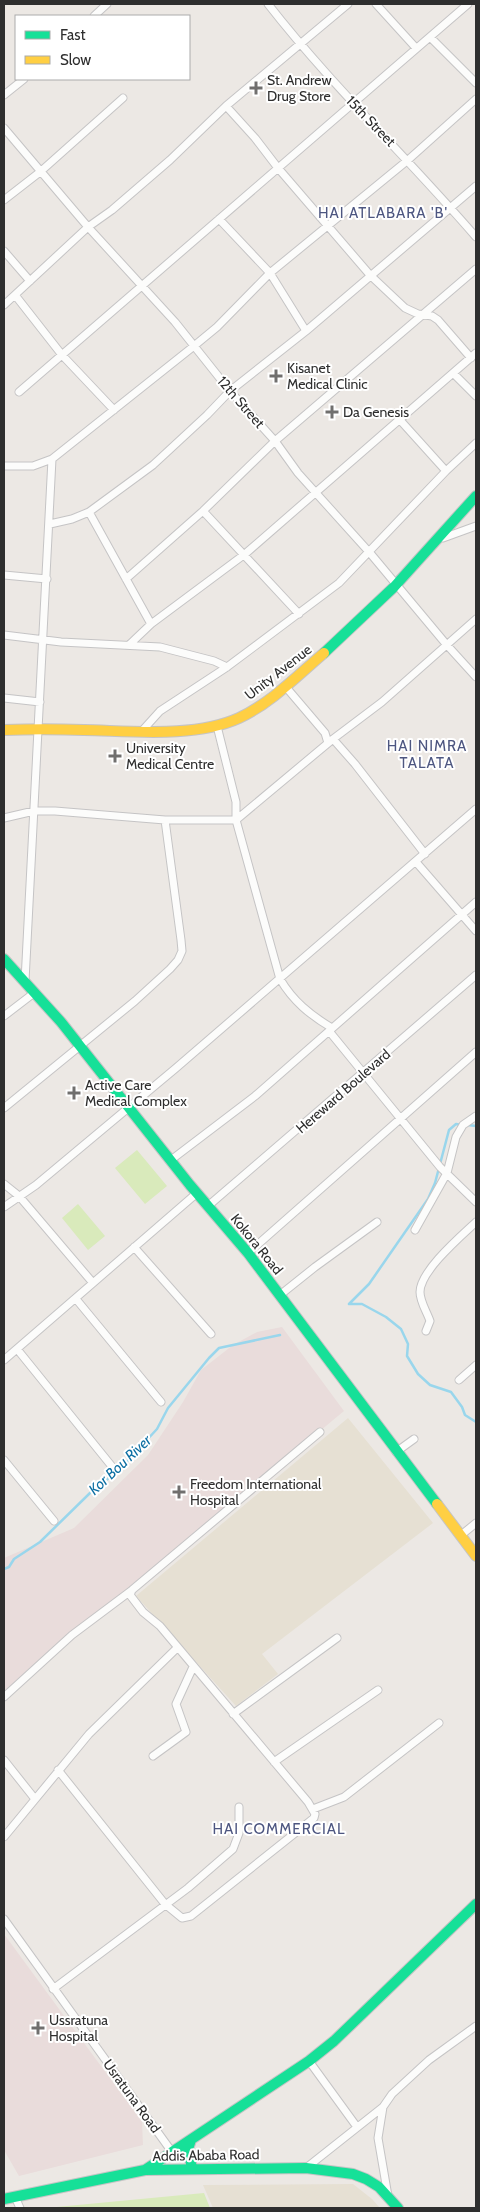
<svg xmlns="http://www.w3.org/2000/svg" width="480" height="2212" font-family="Cabin,sans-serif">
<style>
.education{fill:#e6e0d3}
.medical{fill:#e9dcdb}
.pitch{fill:#d9eabb}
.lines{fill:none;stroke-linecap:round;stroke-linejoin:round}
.stream{stroke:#99d6ec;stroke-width:2.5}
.street-casing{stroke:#c5c4c5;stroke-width:9}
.fast-casing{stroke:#c5c4c5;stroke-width:12}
.slow-casing{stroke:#c5c4c5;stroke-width:12}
.street{stroke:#fcfcfb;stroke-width:7}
.fast{stroke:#16e098;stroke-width:10}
.slow{stroke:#ffcf43;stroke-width:10}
.poi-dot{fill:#706f6e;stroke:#fff;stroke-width:2}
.labels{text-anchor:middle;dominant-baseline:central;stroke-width:4;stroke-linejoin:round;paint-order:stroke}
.poi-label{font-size:14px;fill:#2e2e2e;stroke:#fff;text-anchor:start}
.street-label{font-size:14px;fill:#2e2e2e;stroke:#fff}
.neighbourhood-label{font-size:15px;letter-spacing:1px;fill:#4d5680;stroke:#fff}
.water-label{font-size:15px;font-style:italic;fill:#0d6fa3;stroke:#fff}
</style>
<rect width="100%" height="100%" fill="#ece8e4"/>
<path class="education" d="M348 1418 433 1523 262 1654 278 1674 236 1706 136 1596Z
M353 2184 372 2199 380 2208H213L203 2185Z"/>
<path class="medical" d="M282 1327 344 1411 4 1693V1558L74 1528 148 1455 183 1402 201 1370 233 1345 257 1332Z
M4 1934 142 2122 143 2145 19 2176 4 2150Z"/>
<path class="pitch" d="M137 1150 167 1186 145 1204 115 1168Z
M78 1204 105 1236 88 1250 62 1218Z
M204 2193 210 2208H46Z"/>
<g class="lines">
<path class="stream" d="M468 1125 476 1126
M349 1304 369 1284 428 1199 435 1183 449 1130 456 1124 462 1125
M350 1304H362L386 1317 401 1329 408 1344 407 1356 418 1374 430 1385 451 1392 462 1407 465 1415 476 1422
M4 1569 9 1567 14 1559 40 1542 90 1493 120 1469 157 1429 168 1408 209 1358 219 1348 280 1335"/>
<g class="street-casing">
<path id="street" d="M268 4C332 86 408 158 476 237
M376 4 416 48
M94 16 107 4
M430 37 476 83
M4 95 24 79
M226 106 255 138 278 168 370 275 405 308 418 314 432 316 438 320 471 358
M4 128 88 227 175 322 230 391 275 441 298 473 370 553 446 644 476 677
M4 200 40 172 123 98
M219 219 270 273 306 331
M4 251 30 281
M15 295 62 355 114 410
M4 305 88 227 112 210 170 160 226 106 348 4
M454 374 476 396
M19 392 468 4
M400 420 446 471
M4 466H33L52 459 194 346 217 327 270 273 408 160 476 99
M203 511 299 614
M89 512 151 624
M50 524 72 519 89 512 153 465 207 415 230 391 306 331 476 186
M443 538 476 526
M4 575 47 579
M126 579 203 511 275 441 476 269
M4 635 61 642 160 647 214 661 227 667
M129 645 151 624 245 554 476 353
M285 686 325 733 328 743
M4 698 40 702
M217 726 236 802V820L280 979C293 1001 310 1015 332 1028
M141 732 160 711 227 667 339 583 446 471 476 443
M333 739 355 764 425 854
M4 818 34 811H55L165 820H236L333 739 382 702 476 619
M416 862 476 931
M25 981 52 459
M4 1016 34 993
M329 1031 440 1167 476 1202
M4 1108 135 1001 170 969 178 960 182 951 181 940 165 820
M171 1160 255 1096 476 902
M4 1184 19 1196 93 1283
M208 1206 476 975
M4 1207 36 1185 176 1068 476 809
M415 1230 447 1173 456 1137 463 1125 476 1116
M134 1247 211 1334
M248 1253 476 1052
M280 1295 315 1267 377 1222
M76 1299 161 1402
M426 1331 430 1321C427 1312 420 1302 420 1292 420 1271 461 1236 476 1222
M17 1349 114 1469
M4 1360 197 1193
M459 1380 476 1365
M396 1452 414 1439
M4 1460 54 1521
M460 1536 476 1523
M4 1697 72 1635 132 1590
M233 1714 337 1638
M153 1756 186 1732 176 1704 193 1667
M4 1760 35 1799
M274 1762 378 1690
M58 1770 165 1904 182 1918 191 1916 314 1818 315 1814 308 1802 160 1626 143 1612 130 1595 132 1590 320 1432
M313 1809 344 1797 439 1723
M4 1837 89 1734 177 1648
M4 1919 172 2152
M53 1989 188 1888 233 1849 239 1833V1807
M309 2061 357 2127
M306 2168 383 2107
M388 2196 378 2138 383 2107 392 2094 429 2060 476 2026
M15 2197 20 2208"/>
</g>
<g class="fast-casing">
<path id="fast" d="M324 653 394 587 476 496
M4 959 61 1022 190 1185 248 1253 437 1504
M191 2140 188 2149 192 2168
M145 2170 309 2061 334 2041 476 1904
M4 2199 145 2170 306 2168 353 2174 366 2179 379 2187 398 2208"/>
</g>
<g class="slow-casing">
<path id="slow" d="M4 730C31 729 57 729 84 730 132 731 195 738 239 718 271 703 297 676 324 653
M437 1504 476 1556"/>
</g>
<use href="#street" class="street"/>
<use href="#fast" class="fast"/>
<use href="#slow" class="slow"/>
</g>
<g class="poi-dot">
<path d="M253.5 80.5h5v5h5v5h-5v5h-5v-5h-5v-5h5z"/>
<path d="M273.5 368.5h5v5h5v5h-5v5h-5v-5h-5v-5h5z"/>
<path d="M329.5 404.5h5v5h5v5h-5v5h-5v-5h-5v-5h5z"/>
<path d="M112.5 748.5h5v5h5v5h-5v5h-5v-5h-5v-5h5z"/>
<path d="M71.5 1085.5h5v5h5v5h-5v5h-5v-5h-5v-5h5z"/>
<path d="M176.5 1484.5h5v5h5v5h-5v5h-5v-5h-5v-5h5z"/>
<path d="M35.5 2020.5h5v5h5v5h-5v5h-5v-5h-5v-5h5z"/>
</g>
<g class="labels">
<g class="poi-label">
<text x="267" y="80">St. Andrew<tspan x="267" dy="16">Drug Store</tspan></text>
<text x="287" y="368">Kisanet<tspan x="287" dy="16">Medical Clinic</tspan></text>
<text x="343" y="412">Da Genesis</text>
<text x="126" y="748">University<tspan x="126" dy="16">Medical Centre</tspan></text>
<text x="85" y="1085">Active Care<tspan x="85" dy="16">Medical Complex</tspan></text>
<text x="190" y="1484">Freedom International<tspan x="190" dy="16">Hospital</tspan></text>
<text x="49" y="2020">Ussratuna<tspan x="49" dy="16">Hospital</tspan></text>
</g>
<g class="street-label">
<text transform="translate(371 121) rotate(46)">15th Street</text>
<text transform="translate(241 402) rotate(49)">12th Street</text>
<text transform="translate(278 672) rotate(-38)">Unity Avenue</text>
<text transform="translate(343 1091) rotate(-41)">Hereward Boulevard</text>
<text transform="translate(257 1244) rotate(51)">Kokora Road</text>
<text transform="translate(132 2096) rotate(54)">Usratuna Road</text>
<text transform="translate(206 2155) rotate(-1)">Addis Ababa Road</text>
</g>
<g class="neighbourhood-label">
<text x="383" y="213">HAI ATLABARA 'B'</text>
<text x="427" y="746">HAI NIMRA<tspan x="427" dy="17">TALATA</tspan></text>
<text x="279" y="1829">HAI COMMERCIAL</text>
</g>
<g class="water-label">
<text transform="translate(120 1465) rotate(-43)">Kor Bou River</text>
</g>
</g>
<rect width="480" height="2212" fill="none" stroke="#2e2e2e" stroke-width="10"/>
<rect x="15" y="15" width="175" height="65" fill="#ffffff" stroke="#ababab"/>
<rect x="25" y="31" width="25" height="8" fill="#16e098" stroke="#ababab"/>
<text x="60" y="40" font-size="15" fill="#2e2e2e">Fast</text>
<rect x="25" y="56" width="25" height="8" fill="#ffcf43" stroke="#ababab"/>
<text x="60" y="65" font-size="15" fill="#2e2e2e">Slow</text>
</svg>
